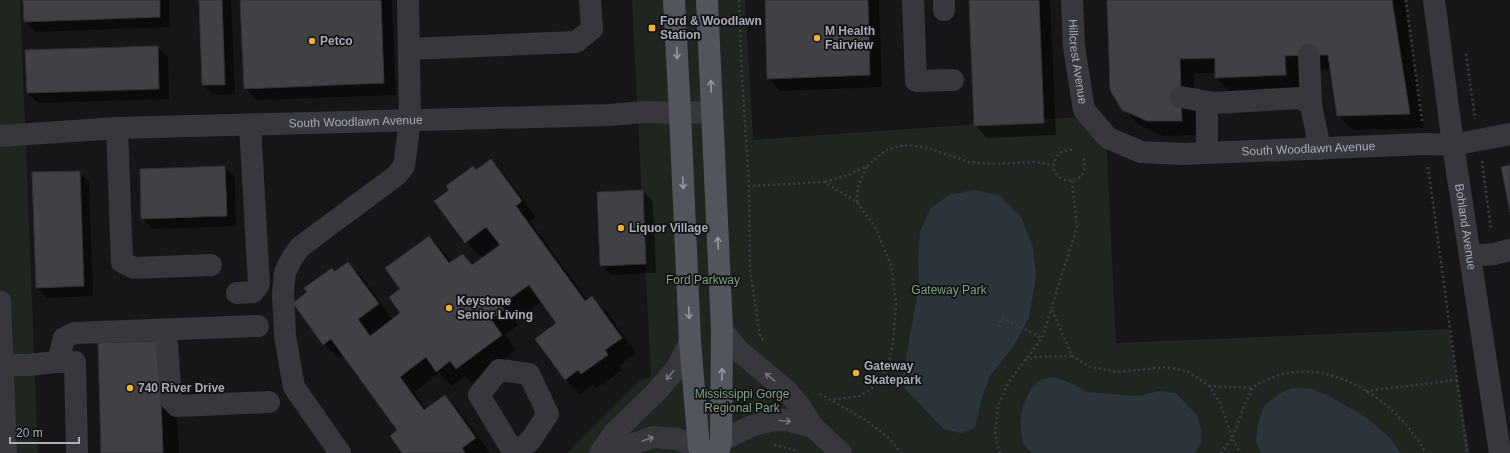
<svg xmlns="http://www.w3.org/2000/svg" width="1510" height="453" font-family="Arial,sans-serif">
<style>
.green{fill:#1e261f}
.water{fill:#2c353c}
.shadow{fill:#0007}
.building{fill:#404145;stroke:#303034}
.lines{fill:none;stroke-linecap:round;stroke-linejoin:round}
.path{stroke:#3d3f44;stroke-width:2.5;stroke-dasharray:2 3;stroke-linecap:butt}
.minor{stroke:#37383d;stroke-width:22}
.major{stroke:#53555c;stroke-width:22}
.oneway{stroke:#979ba6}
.oneway2{stroke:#757881}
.poi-dot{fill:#f2b134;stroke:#111113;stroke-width:1.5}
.labels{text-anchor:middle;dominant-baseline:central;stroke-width:3.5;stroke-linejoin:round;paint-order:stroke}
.poi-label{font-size:12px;font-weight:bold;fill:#a8adb8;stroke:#111113;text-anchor:start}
.street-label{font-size:12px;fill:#a8adb8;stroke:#111113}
.park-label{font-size:12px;fill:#7fa381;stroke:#111113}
</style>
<rect width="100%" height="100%" fill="#161618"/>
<path class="green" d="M0 0H20L38 453H0Z
M632 0H745L753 140 1105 115 1116 343 1449 329 1470 453H567L639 381 651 376Z"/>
<path class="water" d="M974 190 999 195 1021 217 1033 247 1036 276 1029 318 1014 345 990 376 982 397 975 428 961 433 944 429 905 389 903 375 919 285 918 260 920 232 930 209 949 195Z
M1053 377 1073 384 1087 392 1138 396 1159 391 1176 393 1197 415 1201 429V443L1195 453H1032C1030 450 1025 447 1024 444 1016 427 1023 393 1038 382 1041 379 1048 378 1053 377Z
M1293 388 1311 389 1329 396 1367 418 1390 438 1401 453H1261L1256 441 1258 423 1264 406 1279 394Z"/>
<path class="shadow" d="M24 0H169L170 27 35 32 25 21Z
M200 0H231L235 94 213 95 203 85Z
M241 0H392L396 95 257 100 245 88Z
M766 0H879L882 87 780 91 768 78Z
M970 0H1050L1056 135 987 138 975 125Z
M1108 0H1404L1424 128 1353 130 1338 115 1331 69 1299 70 1300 89 1230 92 1216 77V73H1194L1196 135 1163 136 1138 124 1123 109Z
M158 47 168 57 169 99 38 103 28 93 26 51Z
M491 161 505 175 536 217 530 221 588 301 592 297 607 312 636 353 619 366 622 370 597 388 593 385 580 394 565 379 558 323 542 301 515 321 518 325 505 335 516 350 472 383 465 376 452 386 439 373 414 392 427 410 445 396 459 411 490 453H403L398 430 344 355 339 359 324 344 335 273 348 263 363 278 393 320 402 314 401 289 429 237 444 252 452 263 463 255 473 265 501 245 499 243 481 257 466 242 436 201Z
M224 167 235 177 236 226 153 229 142 219Z
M79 172 89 182 93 296 47 298 37 288Z
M643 191 653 201 656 273 611 275 601 265Z
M175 359 179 453H102Z"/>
<path class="building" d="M23 0H160V17L24 22Z
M199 0H222L225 85H202Z
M240 0H381L384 83 244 89Z
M765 0H868L870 75 767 79Z
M969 0H1039L1044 123 974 126Z
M1107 0H1392L1410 114 1337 116 1328 55H1309L1285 56 1286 75 1215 78V58L1180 59 1182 121H1147L1122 110 1110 90Z
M158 46 159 89 27 93 25 50Z
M491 159 522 201 516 206 585 301 592 296 622 338 605 350 608 355 581 374 578 370 565 380 535 339 556 323 529 285 501 305 504 310 491 319 502 335 456 369 450 361 436 372 426 357 400 377 424 410 445 395 476 438 462 448 465 452 463 453H402L390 436 397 430 331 339 323 345 293 303 307 292 304 288 332 268 334 272 348 262 379 304 358 319 370 336 400 313 389 297 400 289 385 268 429 236 449 263 463 254 472 265 500 245 486 227 465 243 434 201 449 190 446 186 473 166 476 170Z
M1510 165V212L1501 167Z
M225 166 227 216 141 219 140 169Z
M80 171 84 286 36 288 32 172Z
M643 190 646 264 600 266 597 192Z
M159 341 163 453H101L98 343Z"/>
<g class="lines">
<path class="path" d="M739 0 742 77 749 186
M1406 0 1422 122
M1466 54 1475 119
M1072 150C1065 150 1059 152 1056 158 1043 186 1095 190 1083 157
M1482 161 1491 230
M1428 167 1467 453
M825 182 848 175 867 166 886 150 904 145 925 147 969 162 990 164 1034 162 1054 165
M857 202 858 186 867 166
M1052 310 1072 356 1090 367 1119 372 1166 367 1187 371 1209 386 1220 403 1232 437 1240 453
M998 327 1003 318 1042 338
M763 340 760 336 750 270 749 186 824 182 857 202 876 229 891 265 896 304 893 343 888 367 875 386 860 396 830 400
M1025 360 1036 357 1072 356
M1209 386 1253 388
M1366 391 1457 380
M752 392 753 403
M820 394 867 421 889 438 901 453
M774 445 795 450 798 453
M1000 453 995 434 998 406 1008 383 1042 338 1077 227 1072 181
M1221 453C1224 447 1230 442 1233 436 1239 422 1242 409 1249 396 1250 394 1251 390 1253 388 1259 382 1275 376 1283 374 1340 361 1399 405 1426 453"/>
<g class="minor">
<path d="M913 0 916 81 953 80"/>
<path d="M944 0V10"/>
<path id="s1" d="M1072 0 1074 47 1084 110 1108 138 1141 152 1182 154 1425 144 1453 145 1510 134"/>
<path id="s2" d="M1434 0 1453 145 1500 453"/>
<path d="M409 49 576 42 592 29 590 0"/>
<path d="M1309 55 1311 105"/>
<path d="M1181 97 1214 103"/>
<path d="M117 128 122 262 134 268 211 265"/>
<path id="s3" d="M0 136 117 128 609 115 644 112 680 113 712 112"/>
<path d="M1207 153V110L1214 103 1300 98 1311 105 1320 149"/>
<path d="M1470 256 1494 254 1510 250"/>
<path d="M237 293 253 292 259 284 250 125"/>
<path d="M0 301 6 453"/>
<path d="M166 330 171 400 177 406 269 402"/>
<path d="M722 330 739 351 787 391 800 406 813 427 841 453"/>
<path d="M55 362H75L77 453"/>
<path d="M0 365H29L55 362 60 354 64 338 74 333 258 326"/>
<path d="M721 441C740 431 760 420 783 420 793 421 804 425 813 427"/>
<path d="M340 453 294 387 285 336 283 294 285 272 292 258 300 247 397 175 404 166 410 120 408 0"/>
<path d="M514 453 479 395 499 370 529 374 548 414 530 441 515 453"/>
<path d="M600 453 615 432 656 392 676 369 690 342"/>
<path d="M612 453 619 449 653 437 678 439 699 447"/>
</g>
<path class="major" d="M674 0 680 113 690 342 699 447 701 453
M707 0 722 330 721 441 718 453"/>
</g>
<defs><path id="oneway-shaft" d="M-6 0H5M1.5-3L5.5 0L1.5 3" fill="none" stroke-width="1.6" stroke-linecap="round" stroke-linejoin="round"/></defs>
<g class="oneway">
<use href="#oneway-shaft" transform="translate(677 53) rotate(87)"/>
<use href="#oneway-shaft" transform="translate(711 86) rotate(-93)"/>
<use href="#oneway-shaft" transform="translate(683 183) rotate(87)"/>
<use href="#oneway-shaft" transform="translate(718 243) rotate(-93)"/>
<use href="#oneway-shaft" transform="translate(689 313) rotate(87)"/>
<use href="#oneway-shaft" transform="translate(722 374) rotate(-89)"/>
</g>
<g class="oneway2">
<use href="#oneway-shaft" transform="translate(670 375) rotate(130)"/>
<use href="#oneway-shaft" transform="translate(770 377) rotate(-140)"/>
<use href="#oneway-shaft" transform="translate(785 421) rotate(5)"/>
<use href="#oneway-shaft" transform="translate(648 439) rotate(-19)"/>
</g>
<g class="poi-dot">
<rect x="648" y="24" width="8" height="8" rx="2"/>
<circle cx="817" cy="38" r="4"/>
<circle cx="312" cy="41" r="4"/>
<circle cx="621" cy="228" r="4"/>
<circle cx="449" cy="308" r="4"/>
<circle cx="856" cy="373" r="4"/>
<circle cx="130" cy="388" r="4"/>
</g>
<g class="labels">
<g class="poi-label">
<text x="660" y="21">Ford &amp; Woodlawn<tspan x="660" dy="14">Station</tspan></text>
<text x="825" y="31">M Health<tspan x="825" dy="14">Fairview</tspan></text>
<text x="320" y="41">Petco</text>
<text x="629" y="228">Liquor Village</text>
<text x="457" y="301">Keystone<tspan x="457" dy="14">Senior Living</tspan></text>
<text x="864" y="366">Gateway<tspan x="864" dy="14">Skatepark</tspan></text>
<text x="138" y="388">740 River Drive</text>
</g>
<g class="street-label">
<text stroke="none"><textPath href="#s1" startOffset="62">Hillcrest Avenue</textPath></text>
<text stroke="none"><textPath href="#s3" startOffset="356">South Woodlawn Avenue</textPath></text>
<text stroke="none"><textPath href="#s1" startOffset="351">South Woodlawn Avenue</textPath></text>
<text stroke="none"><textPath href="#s2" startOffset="229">Bohland Avenue</textPath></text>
</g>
<g class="park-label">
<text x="703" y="280">Ford Parkway</text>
<text x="949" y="290">Gateway Park</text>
<text x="742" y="394">Mississippi Gorge<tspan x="742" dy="14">Regional Park</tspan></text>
</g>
</g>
<path d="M10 437v6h69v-6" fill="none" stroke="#a8adb8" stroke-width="2"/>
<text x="16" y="437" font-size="12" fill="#a8adb8" stroke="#111113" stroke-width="3" paint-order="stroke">20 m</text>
</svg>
